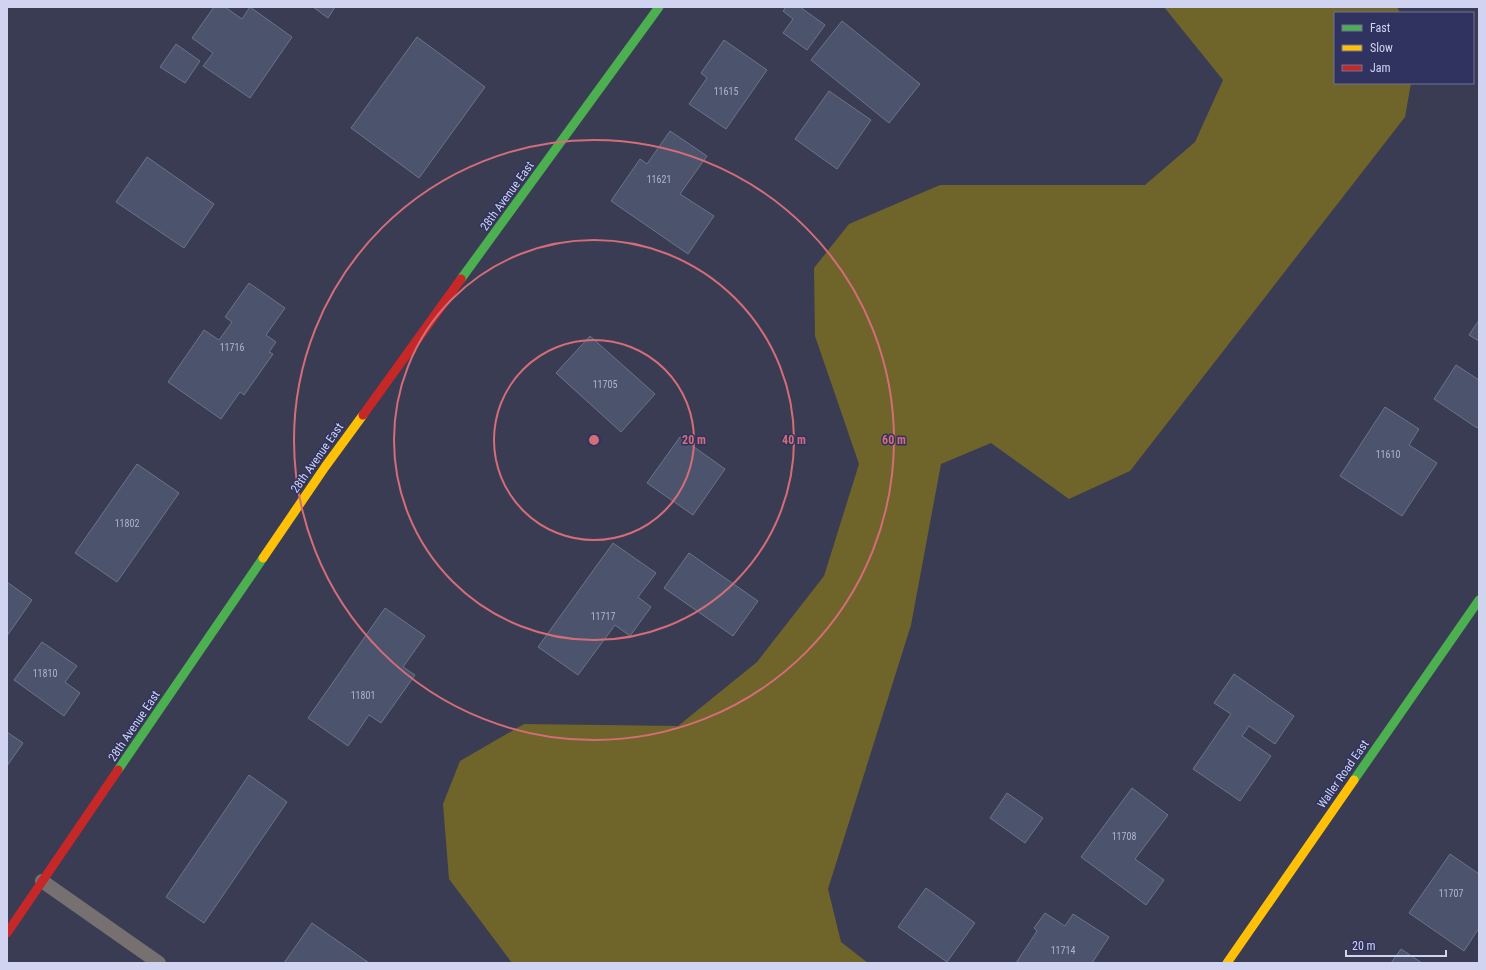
<svg xmlns="http://www.w3.org/2000/svg" width="1486" height="970" font-family="'Roboto Condensed',sans-serif">
<style>
.forest{fill:#6f642a}
.building{fill:#4b546c;stroke:#6d7487}
.lines{fill:none;stroke-linecap:round;stroke-linejoin:round}
.lane{stroke:#777071;stroke-width:14}
.fast{stroke:#4caf50;stroke-width:9}
.slow{stroke:#ffc107;stroke-width:9}
.jam{stroke:#c62828;stroke-width:9}
.ring{fill:none;stroke:#d46d78;stroke-width:2}
.labels{text-anchor:middle;dominant-baseline:central;stroke-width:3;stroke-linejoin:round;paint-order:stroke}
.number-label{font-size:10px;fill:#afb4cf}
.street-label{font-size:12px;fill:#d0d4f0;stroke:#30335f}
.centre{fill:#d46d78;stroke:#30335f;stroke-width:2}
.ring-label{font-size:12px;text-anchor:middle;font-weight:bold;fill:#d46d78;stroke:#30335f;stroke-width:3;stroke-linejoin:round;paint-order:stroke}
</style>
<rect width="100%" height="100%" fill="#3a3c54"/>
<path class="forest" d="M1164 7H1397L1400 13H1335V83H1411L1405 117 1130 471 1069 499 991 443 941 464 911 625 828 889 841 942 868 963H512L449 879 443 804 460 761 524 724 678 726 757 662 824 576 859 464 815 336 814 268 849 224 940 185H1145L1195 142 1223 80Z"/>
<path class="building" d="M214 7H225L242 19 250 7 292 37 250 98 203 66 213 53 192 38Z
M313 7H335L328 18Z
M786 7H800L825 25 807 50 783 33 793 19 783 11Z
M842 21 920 84 889 123 811 60Z
M417 37 485 87 419 178 351 128Z
M724 40 767 70 726 129 689 104 707 78 701 73Z
M176 44 200 61 185 83 160 67Z
M829 91 871 120 837 169 795 139Z
M670 131 707 156 680 194 714 216 688 254 611 201 640 159 647 164Z
M147 157 214 204 184 248 116 202Z
M249 283 285 308 266 335 276 342 269 352 273 354 244 395 240 392 221 419 168 382 204 330 219 340 232 322 225 317Z
M1479 320V341L1469 335Z
M590 336 655 394 621 432 556 373Z
M1456 365 1479 380V425L1477 428 1434 399Z
M1385 407 1419 429 1409 445 1437 463 1402 516 1340 476Z
M680 437 725 469 693 515 647 483Z
M137 464 179 493 117 582 75 553Z
M613 543 656 573 638 597 651 607 630 636 615 625 578 675 538 647Z
M689 553 758 601 733 636 664 588Z
M7 582 32 600 7 636Z
M385 608 425 636 403 667 415 675 381 723 369 715 348 746 308 718Z
M42 642 77 666 65 682 80 693 64 716 14 680Z
M1234 674 1294 716 1275 744 1249 726 1242 736 1271 756 1240 801 1193 769 1231 714 1214 703Z
M7 732 23 743 7 766Z
M249 775 287 802 204 923 166 897Z
M1132 788 1168 815 1135 859 1164 880 1146 905 1081 857Z
M1007 793 1043 818 1025 843 990 818Z
M1450 854 1479 874V928L1464 951 1409 913Z
M926 888 975 923 947 962 898 927Z
M1045 913 1065 926 1073 914 1109 937 1092 963H1016L1037 931 1034 928Z
M312 923 369 963H284Z
M1401 949 1422 963H1391Z"/>
<g class="lines">
<path class="lane" d="M42 881 159 963"/>
<path class="fast" d="M461 279 659 7
M118 770 263 558
M1354 780 1479 600"/>
<path class="slow" d="M263 558 325 467 363 415
M1227 963 1354 780"/>
<path class="jam" d="M363 415 461 279
M7 933 118 770"/>
</g>
<g class="ring">
<circle cx="594" cy="440" r="100"/>
<circle cx="594" cy="440" r="200"/>
<circle cx="594" cy="440" r="300"/>
</g>
<g class="labels">
<g class="number-label">
<text x="726" y="91">11615</text>
<text x="659" y="179">11621</text>
<text x="232" y="347">11716</text>
<text x="605" y="384">11705</text>
<text x="1388" y="454">11610</text>
<text x="127" y="523">11802</text>
<text x="603" y="616">11717</text>
<text x="45" y="673">11810</text>
<text x="363" y="695">11801</text>
<text x="1124" y="836">11708</text>
<text x="1451" y="893">11707</text>
<text x="1063" y="950">11714</text>
</g>
<g class="street-label">
<text transform="translate(507 196) rotate(-54)">28th Avenue East</text>
<text transform="translate(317 458) rotate(-55)">28th Avenue East</text>
<text transform="translate(134 726) rotate(-56)">28th Avenue East</text>
<text transform="translate(1343 774) rotate(-55)">Waller Road East</text>
</g>
</g>
<circle cx="594" cy="440" r="6" class="centre"/>
<g class="ring-label">
<text x="694" y="444">20 m</text>
<text x="794" y="444">40 m</text>
<text x="894" y="444">60 m</text>
</g>
<rect width="1486" height="970" fill="none" stroke="#d0d4f0" stroke-width="16"/>
<rect x="1334" y="12" width="140" height="72" fill="#30335f" stroke="#707399"/>
<rect x="1342" y="25" width="20" height="6" fill="#4caf50" stroke="#707399"/>
<text x="1370" y="32" font-size="12" fill="#d0d4f0">Fast</text>
<rect x="1342" y="45" width="20" height="6" fill="#ffc107" stroke="#707399"/>
<text x="1370" y="52" font-size="12" fill="#d0d4f0">Slow</text>
<rect x="1342" y="65" width="20" height="6" fill="#c62828" stroke="#707399"/>
<text x="1370" y="72" font-size="12" fill="#d0d4f0">Jam</text>
<path d="M1346 950v6h100v-6" fill="none" stroke="#d0d4f0" stroke-width="2"/>
<text x="1352" y="950" font-size="12" fill="#d0d4f0" stroke="#30335f" stroke-width="3" paint-order="stroke">20 m</text>
</svg>
